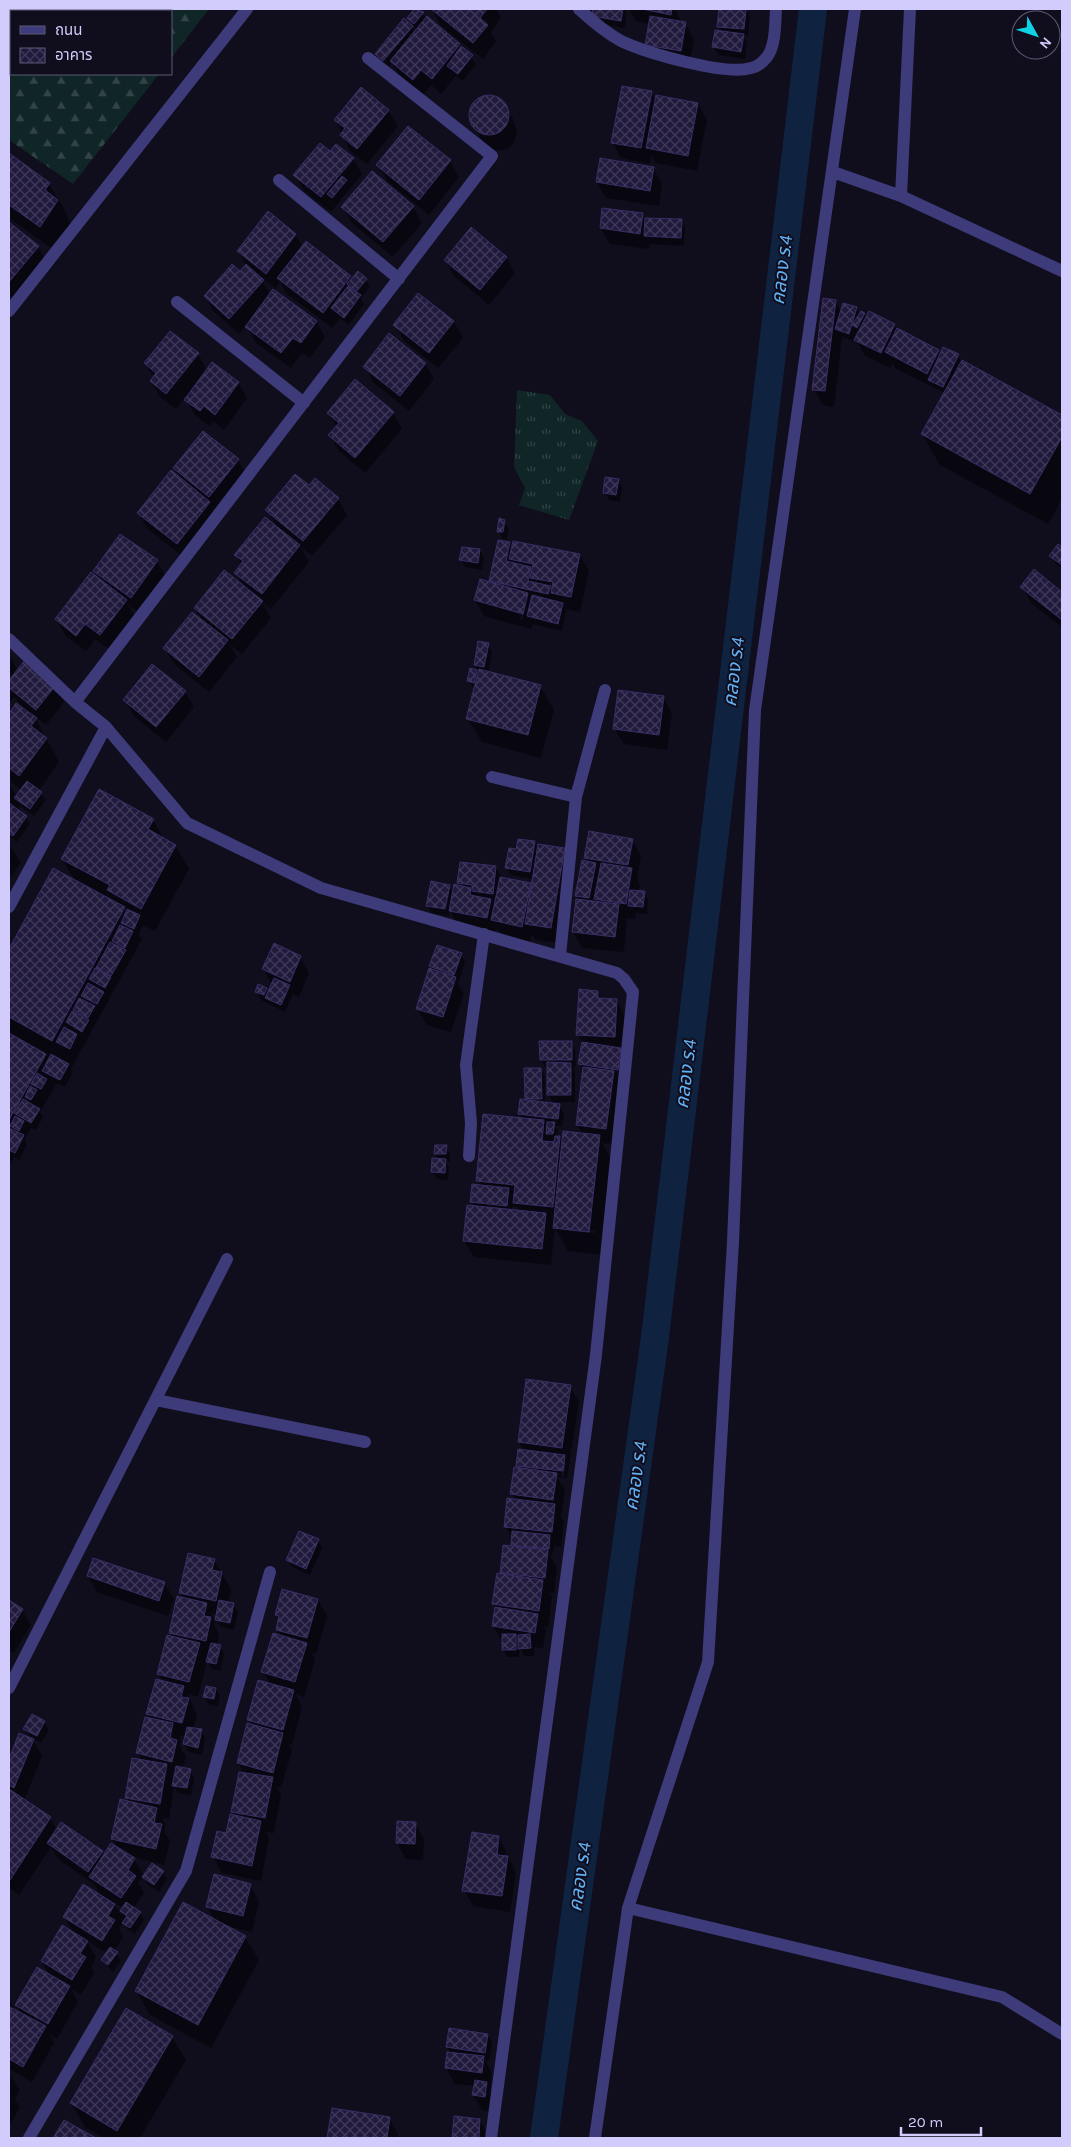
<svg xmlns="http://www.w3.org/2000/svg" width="1071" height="2147" font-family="Karla,'Noto Sans Thai',sans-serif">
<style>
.grass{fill:url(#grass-tufts)}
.forest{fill:url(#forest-firs)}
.shadow{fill:#0007;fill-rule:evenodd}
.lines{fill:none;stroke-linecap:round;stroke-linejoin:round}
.canal{stroke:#0f223f;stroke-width:28}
.building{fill:url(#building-cross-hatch);stroke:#392e67}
.minor{stroke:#3d3b79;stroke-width:12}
.labels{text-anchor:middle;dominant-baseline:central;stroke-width:4;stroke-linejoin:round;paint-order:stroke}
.water-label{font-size:19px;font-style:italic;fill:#61b2f5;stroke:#100d1d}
</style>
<defs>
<pattern id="grass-tufts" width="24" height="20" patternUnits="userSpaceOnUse" patternTransform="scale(1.25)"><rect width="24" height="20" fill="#102626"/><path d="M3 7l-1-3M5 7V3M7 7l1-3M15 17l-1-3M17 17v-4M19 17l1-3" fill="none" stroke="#324446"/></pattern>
<pattern id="forest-firs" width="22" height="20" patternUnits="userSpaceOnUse" patternTransform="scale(1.25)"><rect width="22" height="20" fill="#102626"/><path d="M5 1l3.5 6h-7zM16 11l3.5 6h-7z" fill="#324446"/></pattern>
<pattern id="building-cross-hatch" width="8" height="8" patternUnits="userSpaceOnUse" patternTransform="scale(1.25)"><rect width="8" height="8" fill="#211a3d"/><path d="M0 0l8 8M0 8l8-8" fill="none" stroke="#403a5a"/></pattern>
</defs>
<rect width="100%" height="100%" fill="#100d1d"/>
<path class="grass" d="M517 390 550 395 565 414 582 421 598 441 569 520 519 505 525 488 514 467Z"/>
<path class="forest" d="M9 9H209L171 58V11H11V74H159L73 184 9 140Z"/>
<path class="shadow" d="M416 9 460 44 476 64 463 81 456 76 441 94 431 85 423 95 400 77 392 63 388 68 376 54 412 26 415 32 417 30 408 18Z
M432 9H496L501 18 491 32 496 41 483 59 441 26Z
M594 9H626L625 28 597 23 592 16Z
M629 9H675L681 22 685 23 694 39 689 67 655 61 646 45 650 24 636 21Z
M720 9H745L750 17 748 36H743L747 43 745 59 718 55 714 47 722 32 719 26Z
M651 92 656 101 698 104 707 120 697 171 656 163 651 155 650 164 621 158 612 142Z
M486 97H495L503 103 513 119 517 131 514 143 507 149 498 151 490 149 483 142 474 126 471 117 472 108 478 101Z
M388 111 398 126 367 164 350 151 336 120Z
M330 153 353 159 362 174 331 212 304 191 295 175Z
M9 155 49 184 63 207 71 224 54 250 9 218Z
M450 161 459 177 429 215 387 181 378 165Z
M653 168 662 184 659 206 606 198 597 182Z
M343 207H413L422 223 393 257 352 223Z
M603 209 642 214 645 219 681 221 685 228 684 246 650 244 649 249 610 244 601 228Z
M10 224 38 247 47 263 16 300 9 295Z
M295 235 303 247 350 277 352 280H366L370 287 361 298 364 304 349 325 340 318 332 328 287 294 280 282 274 291 316 321 325 337 310 358 302 353 291 368 256 343 246 326 239 334 214 312 205 296 240 273 246 265 238 251ZM261 278 275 288 270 294Z
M506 257 515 273 489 305 454 276 445 260Z
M419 295 454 322 463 338 438 368 404 341 395 325Z
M835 301 841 312 857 308 860 315 864 314 867 318 894 325 897 331 938 351 941 355H958L961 362 1062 416V499L1048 524 940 465 922 434 945 393 895 368 893 363 890 368 865 356 856 340 858 333 857 330 853 341 842 337 834 407 823 405 814 390Z
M198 354 207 370 238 382 247 398 224 430 213 421 210 426 195 415 185 397 176 409 160 397 151 381 154 378 146 364Z
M425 363 434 379 409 411 374 383 365 367Z
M328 413H393L402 429 365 473 339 451 330 435 337 427Z
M203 432 238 460 247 476 219 512 212 507 219 519 186 559 148 529 138 513 182 481 175 468Z
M618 480 622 488 620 502 609 500 605 493Z
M309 487 338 499 347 515 312 556 300 546 309 562 271 609 262 602 271 618 242 654 229 644 237 657 209 692 174 664 165 649 203 622 195 608 245 588 236 573 242 565 236 555 277 527 267 510Z
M504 521 509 529 507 539H503L498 531Z
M509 543 513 549 580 555 589 571 580 612 566 609 562 631 533 624 531 629 484 616 475 600 492 584 490 581ZM524 605H526L522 620H520Z
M1059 545 1062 548V569L1055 563 1051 556Z
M480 550 484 558 482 570 465 567 461 560Z
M157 561 166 577 140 613 128 605 136 617 110 650 95 639 86 651 65 635 56 619 100 581 95 571Z
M1034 571 1062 593V627L1031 603 1022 587Z
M488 645 492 652 488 673 540 686 554 710 541 758 482 742 468 719 475 689 468 681 471 670 479 672 475 665Z
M9 656 18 670 55 686 64 702 46 725 34 716 59 762 39 791 46 800 34 816 21 806 17 810 26 817 30 824 17 842 9 836V783L17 797 22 790 9 781V712L11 713 23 707 14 697 9 704Z
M185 692 194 707 166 742 134 716 125 700Z
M663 697 672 713 667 750 624 744 614 728Z
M153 820 164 840 175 845 189 869 155 931 143 925 139 934 142 939 71 1069 73 1072 65 1087 57 1083 40 1112 43 1117 36 1130 31 1128 25 1139 27 1144 19 1160 14 1157 11 1163 9 1161V951L53 870 76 882 62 859Z
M632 840 641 856 637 879 640 885 639 892 644 893 648 900 647 914 636 913 635 919 625 918 627 921 624 952 582 948 573 932 579 901 576 895 588 863 586 858Z
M534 842 538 850H564L573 865 560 943 535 940 532 934 530 942 502 936 497 928 496 934 459 927 450 910 449 916 432 913 427 906 449 886 454 894 461 887 458 883 496 867 502 878 530 884 532 888 534 879 511 875 507 868 517 850Z
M9 844 21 863 9 879Z
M461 954 465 962 458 984 464 994 451 1032 427 1025 417 1009 433 971 431 966Z
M300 957 309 973 299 997 293 994 285 1012 261 1000 256 992 266 989 269 993 272 985 264 969Z
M598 992 602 999 616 1000 625 1016 615 1144 602 1143 612 1160 602 1255 568 1251 555 1228 551 1265 474 1257 464 1241 475 1207 472 1201 481 1186 478 1181 522 1119 520 1114 528 1102 526 1099 540 1069 545 1077V1104L559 1106 564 1113 562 1126H555L558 1131V1138L563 1144 583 1135 577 1125 584 1071 579 1063 583 1044 578 1035ZM512 1207H517L520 1212 511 1211ZM568 1228 595 1231V1233L568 1231Z
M571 1042 575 1050 576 1067H573L575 1071V1102H553L548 1094V1067H545L541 1060Z
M446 1147 450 1154V1162L446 1161 449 1168 448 1180 437 1179 433 1172 439 1160 435 1154Z
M570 1387 579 1402 567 1478 557 1477 565 1490 561 1517 564 1521 561 1547 554 1546 552 1556H550L557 1567 554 1593H549L552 1597 548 1627 544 1626 546 1631 543 1648 534 1647V1656H524L520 1649 519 1657H507L503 1649V1643L493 1626 496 1609 494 1604 503 1575 501 1572 514 1547 513 1539 505 1526 516 1500 512 1494 520 1469 517 1466 524 1451 519 1442ZM563 1462H566L564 1477H561Z
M318 1540 322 1548 310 1575 292 1567 287 1560Z
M214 1560 231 1589 228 1603 233 1604 238 1612 234 1630 221 1627 217 1620 218 1615 211 1613 215 1620 214 1625 219 1634 217 1646H220L224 1654 220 1671 212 1669 207 1661 198 1697 188 1694 197 1715 193 1729 201 1730 205 1738 202 1755 189 1752 184 1744 186 1737 179 1735 181 1740 180 1747 186 1757 183 1769 190 1770 194 1778 191 1795 178 1793 174 1787 169 1819 162 1818 166 1825 164 1831 170 1841 164 1865 133 1857 144 1876 163 1872 167 1879 159 1892 148 1885 143 1876 138 1883 144 1893 133 1909 140 1913 144 1920 135 1934 128 1930 123 1921 119 1929 123 1937 114 1951 121 1961 113 1972 102 1960 107 1953 87 1941 96 1957 91 1967 94 1973 81 1995 71 1989 78 2002 57 2039 49 2034 54 2043 32 2082 9 2069V1999L16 2012 23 2015 17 2005 50 1976 42 1962 74 1934 64 1917 101 1896 94 1884 58 1859 51 1847 19 1895 9 1888V1762L20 1734 31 1739 25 1729 32 1715 44 1722 49 1730 41 1743 32 1738 42 1756 24 1801 50 1818 57 1830 102 1852 104 1856 118 1849 112 1839 129 1802 126 1797 142 1761 137 1753 151 1719 147 1714 164 1682 159 1674 173 1638 170 1633 184 1599 180 1593ZM113 1902 123 1908 120 1914 116 1907Z
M88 1576 164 1583 174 1599 168 1616 97 1592Z
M318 1600 327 1616 316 1654 311 1652 315 1660 304 1697 295 1694 302 1707 292 1745 289 1744 292 1750 281 1788 276 1787 281 1794 274 1833 266 1832 269 1838 261 1881 222 1873 213 1857 235 1817 232 1812 245 1774 238 1763 252 1726 249 1720 271 1685 263 1671 281 1637 277 1630 280 1620 277 1615Z
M9 1602 22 1610 31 1625 14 1653 9 1650Z
M216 1689 220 1696 218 1706 209 1705 205 1697Z
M415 1823 424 1839 423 1860 406 1859 397 1843Z
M499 1837 516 1873 510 1912 473 1906 464 1890Z
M250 1885 259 1901 252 1932 225 1926 245 1937 259 1960 211 2048 150 2015 136 1991 215 1920 207 1906Z
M450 2029 488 2035 492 2043 489 2061 485 2060 492 2073 490 2090 496 2099 493 2112 482 2110 473 2095 475 2086 455 2084 446 2068 451 2054 447 2047Z
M172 2037 186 2060 140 2138H104L85 2127 71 2103Z
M9 2073 20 2090 15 2099 20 2107 9 2127Z
M333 2109 389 2118 398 2134V2138H329Z
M456 2118 480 2120 489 2138H454Z"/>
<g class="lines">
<path class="canal" d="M544 2138 655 1337 813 9"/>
</g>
<path class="building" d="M414 9 424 12 414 24 407 18Z
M431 9H487L480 18 488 25 473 43Z
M593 9H623L621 21 591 16Z
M642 9H672L671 15Z
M719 9H746L744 29 717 27Z
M427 16 460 44 432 79 421 70 413 80 390 61Z
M650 16 686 22 681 51 645 45Z
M404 18 413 26 383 61 375 54Z
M715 30 744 34 741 52 712 47Z
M461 46 473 55 458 74 447 66Z
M622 86 652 91 641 148 611 143Z
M361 87 389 110 357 149 340 135 345 128 334 120Z
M656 95 698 103 688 156 646 148Z
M469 115a20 20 0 1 1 40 0a20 20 0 1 1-40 0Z
M408 126 451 160 419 200 376 165Z
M320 143 330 151 336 144 354 158 321 197 293 175Z
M9 153 50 183 45 190 58 200 40 227 9 205Z
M600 158 654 167 650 191 596 182Z
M372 171 414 206 383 242 341 207Z
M342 176 347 180 332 198 327 194Z
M602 208 643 213 640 234 600 228Z
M268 211 296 234 266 274 237 251Z
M645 218 682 219 681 238 644 236Z
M10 223 39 246 9 282V224Z
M471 227 507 257 480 290 444 260Z
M306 241 351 276 323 313 277 278Z
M232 264 240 271 246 264 264 280 229 319 204 296Z
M358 271 367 279 356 292 347 284Z
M348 286 361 295 344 318 331 308Z
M273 289 317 321 301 343 293 338 281 353 245 327Z
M418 293 454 321 429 353 393 325Z
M823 298 836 300 825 391 812 390Z
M843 303 857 307 849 334 835 329Z
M861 311 865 313 857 328 852 325Z
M869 311 895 324 881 353 854 340Z
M897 328 939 350 927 374 885 352Z
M170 331 199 353 166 394 150 381 156 373 144 363Z
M389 333 426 363 400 396 363 367Z
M943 347 959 354 943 387 928 380Z
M962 360 1062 415V437L1030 494 921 434Z
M212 362 239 382 215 415 204 406 200 411 184 400Z
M355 379 394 412 355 458 328 435 339 423 327 413Z
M203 431 239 459 209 497 173 468Z
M171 470 210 502 177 544 137 513Z
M295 474 309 485 315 478 339 498 303 541 265 510Z
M605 477 619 479 616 495 603 493Z
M265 517 300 545 262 594 234 573 243 561 234 555Z
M499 518 505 520 503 532H497Z
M120 534 158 560 131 598 93 571Z
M498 540 510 542 506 561 531 567 528 581 551 586 548 594 489 581Z
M513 541 580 554 571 597 551 593 553 582 530 578 533 564 509 559Z
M1058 544 1062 547V565L1049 556Z
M462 547 480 549 478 563 459 560Z
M1034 569 1062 592V620L1020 587Z
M224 570 263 601 232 639 194 608Z
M91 572 127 600 100 635 85 624 76 636 55 619Z
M480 579 528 593 523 614 474 600Z
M532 595 563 603 558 624 527 616Z
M192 612 228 640 199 677 163 648Z
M478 641 489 643 484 667 474 665Z
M25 660 56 685 36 710 9 688V680Z
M152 664 186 691 156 727 123 700Z
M470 668 477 670 474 683 467 681Z
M479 669 541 685 528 735 466 719Z
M618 690 664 696 659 735 613 729Z
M16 703 37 718 31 726 47 738 19 776 9 768V710L11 711Z
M27 781 42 792 30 809 14 798Z
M99 789 154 819 148 829 176 845 141 909 107 890 110 885 61 859Z
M9 803 27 816 13 836 9 833Z
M589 831 633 839 628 865 584 858Z
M518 839 535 841 530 872 505 868 509 848 516 849Z
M538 844 565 848 551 928 525 924Z
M582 860 596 863 589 898 575 896Z
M460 862 496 866 493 894 472 891V885L457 883Z
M601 863 632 868 626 904 594 899Z
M53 868 125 907 52 1041 9 1017V949Z
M500 877 531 883 522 927 491 920Z
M431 881 450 885 445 909 426 906Z
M454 884 471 888 470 895 491 899 487 918 449 911Z
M630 890 645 891 643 907 628 906Z
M576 899 619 904 615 937 572 932Z
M127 909 140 915 134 929 121 923Z
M120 925 133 931 125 948 112 941Z
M110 942 126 950 111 976 96 968Z
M274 943 301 956 290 982 262 969Z
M437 945 462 953 454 975 429 966Z
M95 968 111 977 105 988 89 979Z
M429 968 456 977 443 1017 416 1009Z
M274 978 290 985 281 1005 265 998Z
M88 983 104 992 97 1004 81 996Z
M258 984 267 988 264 995 255 992Z
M579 989 598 991V998L617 999 615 1037 576 1035Z
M79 998 95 1006 88 1018 73 1010Z
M72 1011 89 1020 82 1032 66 1022Z
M64 1027 77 1034 70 1049 56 1042Z
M9 1033 46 1054 9 1120Z
M539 1041H572V1060H540Z
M582 1042 621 1048 618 1070 578 1064Z
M51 1054 69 1064 60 1080 42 1071Z
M547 1062 571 1063V1095H547Z
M583 1067 614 1071 606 1129 576 1125Z
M524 1068H541L542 1099H525Z
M37 1073 47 1079 41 1089 31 1084Z
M30 1086 37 1090 31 1100 25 1097Z
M23 1099 40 1109 31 1123 14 1113Z
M520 1099 560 1104 558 1119 518 1114Z
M483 1114 544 1120 542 1141 554 1142 555 1136H560L553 1207 513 1203 515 1185 476 1181Z
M15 1116 24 1121 19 1131 10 1126Z
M547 1122H555L553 1134H546Z
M9 1128 24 1135 15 1153 9 1150Z
M563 1131 600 1135 589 1232 553 1228Z
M435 1145H447L446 1154H434Z
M432 1158 446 1159 445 1173 431 1172Z
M472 1184 509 1188 507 1206 470 1202Z
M467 1205 546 1213 542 1249 463 1241Z
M526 1379 571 1385 562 1448 518 1442Z
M518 1449 565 1455 563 1471 516 1466Z
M514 1467 557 1473 553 1500 510 1494Z
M507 1498 555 1504 552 1532 504 1527Z
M299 1531 319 1539 306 1569 286 1560Z
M512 1531 550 1535 549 1549 511 1545Z
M503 1545 548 1550 545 1578 500 1573Z
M188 1553 215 1559 212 1570 222 1572 216 1601 179 1593Z
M93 1558 165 1582 159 1601 87 1576Z
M497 1573 543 1580 539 1611 492 1604Z
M282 1589 318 1599 307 1638 276 1630 279 1616 275 1615Z
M177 1596 207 1603 204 1616 211 1617 206 1641 169 1633Z
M9 1600 23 1609 9 1632Z
M219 1600 234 1603 230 1623 215 1620Z
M495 1607 538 1614 535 1633 492 1626Z
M273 1633 307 1643 295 1682 261 1672Z
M502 1634H516V1650H502Z
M530 1634 531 1648 518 1649V1635Z
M167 1635 200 1643 189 1682 157 1674Z
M211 1643 221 1645 216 1664 206 1662Z
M156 1679 184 1686 181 1697 189 1698 182 1723 146 1714Z
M258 1680 294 1690 283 1730 247 1720Z
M206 1686 216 1688 214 1699 203 1697Z
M32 1714 45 1721 37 1736 23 1729Z
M145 1717 173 1723 170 1738 177 1740 172 1762 136 1753Z
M247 1723 283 1733 273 1773 237 1763Z
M187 1727 202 1729 198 1748 183 1744Z
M19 1733 34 1739 14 1788 9 1785V1759Z
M132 1758 167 1764 160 1804 125 1798Z
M176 1766 191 1769 187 1788 172 1786Z
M239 1772 273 1777 265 1818 231 1812Z
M9 1789 51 1817 10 1880 9 1879Z
M120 1799 157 1808 154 1823 162 1824 156 1849 111 1839Z
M230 1814 261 1821 252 1866 211 1857 217 1831 226 1833Z
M397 1821 416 1822 415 1844 396 1843Z
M61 1822 103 1851 88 1872 47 1843Z
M472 1832 499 1836 497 1855 508 1856 502 1896 462 1891Z
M111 1843 135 1858 128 1870 136 1876 121 1898 89 1877Z
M152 1863 164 1871 154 1885 142 1877Z
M214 1874 251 1884 243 1916 206 1907Z
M83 1884 115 1904 108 1916 115 1920 102 1941 63 1917Z
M126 1902 141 1912 130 1928 122 1923 127 1916 120 1911Z
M183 1902 246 1936 198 2025 135 1991Z
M62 1925 88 1941 80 1954 86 1957 72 1980 41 1961Z
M110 1947 118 1952 108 1965 101 1960Z
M37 1967 70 1986 48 2024 15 2005Z
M10 2007 46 2026 23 2067 9 2059Z
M126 2008 173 2036 117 2131 70 2103Z
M449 2028 488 2034 485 2053 446 2047Z
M447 2052 484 2056 482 2073 445 2068Z
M475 2080 487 2082 485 2097 472 2095Z
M332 2108 390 2117 387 2138H327Z
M454 2116 480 2119 479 2138H452Z
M64 2120 96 2138H53Z"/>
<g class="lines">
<path class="minor" d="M579 9C592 21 605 32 621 41 647 53 725 76 751 68 757 67 763 62 767 57 776 45 775 23 776 9
M833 172 901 196 1062 271
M279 180 399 279
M901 196 910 9
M177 302 304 403
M9 311 247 9
M9 639 75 702 106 727 187 823 321 888 617 973 624 979 633 992 596 1355 491 2138
M75 702 492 156 368 58
M492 777 576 797
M9 907 106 727
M560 956 576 797 605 690
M469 1156 471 1123 466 1065 484 934
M156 1400 365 1442
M9 1688 227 1259
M628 1908 1002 1997 1062 2034
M29 2138 186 1871 270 1572
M595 2138 628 1908 708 1662 733 1242 755 710 855 9"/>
</g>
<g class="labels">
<g class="water-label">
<text transform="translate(782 270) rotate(-83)">คลอง ร.4</text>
<text transform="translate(734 672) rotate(-83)">คลอง ร.4</text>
<text transform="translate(686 1074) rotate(-83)">คลอง ร.4</text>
<text transform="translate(636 1476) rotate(-82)">คลอง ร.4</text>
<text transform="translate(580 1877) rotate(-82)">คลอง ร.4</text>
</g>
</g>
<rect width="1071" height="2147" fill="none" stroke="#d1ccfc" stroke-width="20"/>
<rect x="10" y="10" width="162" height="65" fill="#100d1d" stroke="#5d5976"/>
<rect x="20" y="26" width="25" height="8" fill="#3d3b79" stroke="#5d5976"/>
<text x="55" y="35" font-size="15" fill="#d1ccfc">ถนน</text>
<rect x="20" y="48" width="25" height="15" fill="url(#building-cross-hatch)" stroke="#5d5976"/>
<text x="55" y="60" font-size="15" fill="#d1ccfc">อาคาร</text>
<g transform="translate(1036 35) rotate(130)"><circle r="24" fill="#100d1d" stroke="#5d5976"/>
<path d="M0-4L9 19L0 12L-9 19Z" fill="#0fd2e5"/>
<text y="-8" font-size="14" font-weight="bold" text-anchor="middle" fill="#d1ccfc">N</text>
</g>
<path d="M901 2127v8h80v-8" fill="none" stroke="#d1ccfc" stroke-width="2.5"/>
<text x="908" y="2127" font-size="15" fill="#d1ccfc" stroke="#100d1d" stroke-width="4" paint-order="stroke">20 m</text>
</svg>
